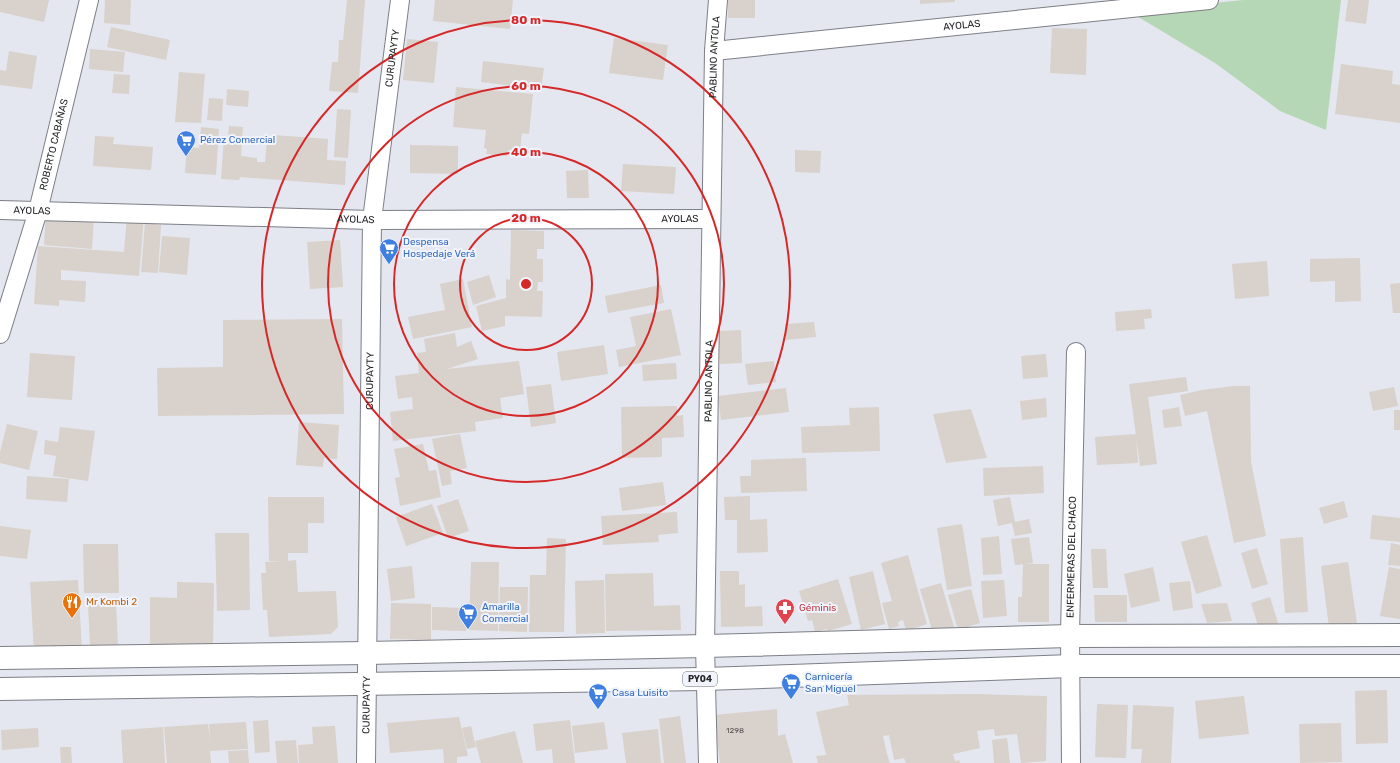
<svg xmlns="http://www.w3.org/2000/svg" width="1400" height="763" font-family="Rubik,sans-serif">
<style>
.green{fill:#b6d7b5}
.building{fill:#d9d1cb}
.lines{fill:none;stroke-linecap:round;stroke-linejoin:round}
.street-casing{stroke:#7d7f87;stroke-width:20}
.primary-casing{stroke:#7d7f87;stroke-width:24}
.street{stroke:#fff;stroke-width:18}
.primary{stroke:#fff;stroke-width:22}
.ring{fill:none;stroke:#d62828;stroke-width:2}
.labels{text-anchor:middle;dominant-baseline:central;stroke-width:4;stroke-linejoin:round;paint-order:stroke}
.number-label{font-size:8px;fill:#525152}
.shield{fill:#f1f4fd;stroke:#626469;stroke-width:1}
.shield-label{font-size:9px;font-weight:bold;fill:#252629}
.street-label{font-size:10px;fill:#252629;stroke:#f1f4fd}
.shop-label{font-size:10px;fill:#366cbe;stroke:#f1f4fd;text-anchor:start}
.food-label{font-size:10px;fill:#c56008;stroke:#f1f4fd;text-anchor:start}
.health-label{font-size:10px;fill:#be3a42;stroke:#f1f4fd;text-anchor:start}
.centre{fill:#d62828;stroke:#f1f4fd;stroke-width:2}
.ring-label{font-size:12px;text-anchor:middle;font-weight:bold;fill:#d62828;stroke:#f1f4fd;stroke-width:4;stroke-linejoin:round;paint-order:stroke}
</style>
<rect width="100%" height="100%" fill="#e4e7ef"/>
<path class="green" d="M1243 0H1341L1326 130 1280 111 1215 63 1130 12Z"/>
<path class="building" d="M0 0H49L44 22 0 12Z
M105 0H131L130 25 104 23Z
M347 0H365L358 93 329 91 332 62H338L339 40H343Z
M435 0H513L510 29 433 21Z
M728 0H755V18H728Z
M920 0H955V2L920 4Z
M1348 0H1369L1366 24 1345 21Z
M111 27 170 40 166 60 107 47Z
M1052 28 1087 29 1086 75 1050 73Z
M614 38 668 45 663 80 609 73Z
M407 39 438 42 434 83 403 80Z
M90 49 125 52 123 72 89 69Z
M9 51 37 56 32 89 0 85V70L6 71Z
M483 61 544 68 541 89 481 82Z
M1341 64 1393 71 1392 84 1400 85V123L1335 114Z
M179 72 205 74 201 123 175 122Z
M114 74 130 75 129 94 112 93Z
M456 87 533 94 529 134 522 133 520 151 508 150 507 156 486 154 487 149 484 148 486 130 453 127Z
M227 89 249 91 248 107 226 105Z
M209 98 223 99 222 121 207 120Z
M337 109 351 110 348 158 334 157Z
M229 126 243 127 241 156 257 158V162H265L267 140H273L274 135 328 139 327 160 346 161 345 185 240 177 239 180 221 179 224 137H228Z
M201 127 219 129 216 175 185 173 187 147 199 148Z
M95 136 114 137 113 144 153 147 151 170 93 166Z
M410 145 458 146V174L410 173Z
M795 150 821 151 820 173 795 172Z
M623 164 676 167 674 194 621 191Z
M588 170 589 198H567L566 171Z
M46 212 94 216 92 249 44 245Z
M127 215 144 216 139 276 61 270V280L86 281 85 302 59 300V306L34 304 38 246 124 252Z
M145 223 161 225 158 273 141 272Z
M511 230 544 231V249H537V259H543V282H538L537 291H543L542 317 505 316V326L482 331 476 306 506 298V279L510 280Z
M162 236 190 238 187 275 159 272Z
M340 240 343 287 310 289 307 242Z
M1360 258 1361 301 1335 302V281L1310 282V259Z
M1267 261 1269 296 1235 299 1232 264Z
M489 275 496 297 473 305 467 282Z
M463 279 472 327 413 339 408 317 445 310 440 284Z
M1400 283V313H1393L1390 284Z
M661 285 664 303 608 313 605 296Z
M671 309 681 355 619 367 616 350 636 346 630 317Z
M1151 309 1152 318 1144 319 1145 329 1116 331 1115 312Z
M342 319 344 414 158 416 157 368 223 367V320Z
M814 322 816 337 786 340 785 324Z
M741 330 742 363 720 364 719 331Z
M455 333 457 347 471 341 478 359 447 369 519 361 524 394 500 398 503 418 475 422 476 431 393 441 390 412 413 409 412 397 398 399 395 376 419 373 417 353 426 352 424 339Z
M604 345 608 374 561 381 557 352Z
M30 353 75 356 72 400 27 397Z
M1046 354 1048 377 1023 379 1021 356Z
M774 361 776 382 748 385 745 364Z
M676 363 677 379 643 381 642 365Z
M1186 377 1188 391 1148 397 1157 464 1140 466 1129 384Z
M551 384 556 423 531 427 526 387Z
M1234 386H1250L1251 462 1266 536 1234 543 1207 411 1185 416 1180 395 1202 390Z
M1394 387 1398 406 1373 411 1369 392Z
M786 388 789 412 721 420 718 396Z
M1046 398 1047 417 1022 420 1020 401Z
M677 406V416L683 415 684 437 662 438V457L622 458 621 407Z
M879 407 880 451 802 453 801 427 850 425 849 408Z
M1179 407 1182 426 1164 428 1162 410Z
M971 409 987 458 946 463 933 414Z
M1394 410H1400V430H1394Z
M299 422 339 425 337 459 324 458 323 467 296 465Z
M7 424 38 431 29 470 0 463V452Z
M60 427 95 431 88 481 53 476 56 456 44 454 45 440 58 442Z
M460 434 467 468 450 471 452 484 442 486 432 439Z
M1136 434 1138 463 1097 465 1095 437Z
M423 444 429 471 436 470 441 497 400 506 395 478 400 477 394 449Z
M806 458 807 491 741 493 740 476H751V460Z
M1043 466 1044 493 984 496 983 468Z
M27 476 69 479 67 502 26 499Z
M663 482 666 505 622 511 619 488Z
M750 496V520L767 519 768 552 737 553V520H725L724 497Z
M268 497H324V523H308V553H288V561L296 560 298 592 336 591 338 627 331 634 269 637 267 610H263L261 573H266L265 562 284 561H269Z
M1010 497 1015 522 1029 519 1032 533 1015 536 1012 523 998 526 993 500Z
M458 499 469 531 448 538 437 506Z
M1344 501 1348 517 1324 524 1319 508Z
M432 504 443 533 406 546 396 517Z
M677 512 678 533 658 535 659 542 603 545 601 516Z
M1372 515 1400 518V542L1370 539Z
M962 524 972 586 947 590 937 528Z
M0 526 31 530 27 559 0 556Z
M215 533H249L250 610 217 611Z
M1207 535 1222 586 1196 594 1181 542Z
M999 536 1002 574 983 575 981 538Z
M1029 537 1033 563 1015 565 1011 539Z
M1303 537 1308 612 1285 613 1280 539Z
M547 538 566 539 564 632H529L530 575H546Z
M1391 543 1400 545V566L1388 565Z
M83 544H118L119 593H84Z
M1257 548 1268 584 1252 589 1241 553Z
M1091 549H1106L1108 588H1093Z
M908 555 927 624 906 631 903 620 898 622 899 626 889 629 882 603 892 601 881 563Z
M471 562H499L498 631 469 630Z
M1348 562 1357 623 1329 627 1321 566Z
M1023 564H1049V622H1018V597H1022Z
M412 566 415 598 391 601 387 569Z
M1153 567 1160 601 1131 608 1124 574Z
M1389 567 1400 569V619L1380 616Z
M720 571H739V585L745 584V607L762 606 763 626 721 627Z
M873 571 885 624 861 630 849 577Z
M653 573 654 606 680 605 681 630 606 631 605 574Z
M838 579 852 624 828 631 827 629 815 632 812 620 808 621 799 591Z
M78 580 82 651 34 653 30 582Z
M604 580 605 633 576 634 575 581Z
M1004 580 1007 616 983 618 981 581Z
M1190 581 1193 608 1173 611 1169 583Z
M177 582 214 583 213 645 150 644V597L177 598Z
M941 583 954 627 933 633 920 589Z
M500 587H528L527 632 499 631Z
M971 589 980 623 958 630 948 595Z
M1094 595H1127V622H1095Z
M1270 597 1278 623 1259 629 1251 603Z
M391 603 431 604V640L390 639Z
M1227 603 1232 621 1207 623 1201 604Z
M116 604 118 645 90 646 88 605Z
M432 607 467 608 466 631 432 630Z
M1387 690 1388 743 1356 744 1355 691Z
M974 694 1047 696 1046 761 1021 763 1017 734 995 736 994 729 977 731 980 748 953 754 955 761 959 760 960 763H906L904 758 894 760 889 735 883 736 887 754 890 763H861L860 760 861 763H818L816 756 826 755 816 712 849 705 847 695Z
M1244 696 1249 734 1199 739 1195 701Z
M1097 704 1128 705 1126 758 1095 757Z
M1133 705 1174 707 1171 763H1141L1142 749H1131Z
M777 709 778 736 785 734 793 763H720L714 715Z
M680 716 686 763H664L659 719Z
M459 717 468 756 457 757V763H444L443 749 390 753 387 723Z
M268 720 270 752 255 753 253 721Z
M570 720 575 763H553L552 749 536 751 533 724Z
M246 722 248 749 210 751 211 763H167L164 727 208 724 210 741 209 724Z
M604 722 608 749 575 753 572 726Z
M1341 723 1342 762 1300 763 1299 724Z
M335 726 338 763H299L298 745 313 744 312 727Z
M471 726 476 747 467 749 462 728Z
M163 727 165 763H123L121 730Z
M38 728 39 747 2 750 1 730Z
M658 729 661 763H626L622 733Z
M515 731 523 763H481L475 741Z
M1007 738 1010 763H994L992 740Z
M296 740 298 763H277L275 741Z
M60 747H71L72 763H61Z
M248 750 249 763H229L228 751Z"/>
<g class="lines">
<g class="street-casing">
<g id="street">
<path id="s1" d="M714 51 1209 0"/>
<path id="s2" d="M0 210 372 220 711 219"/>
<path id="s3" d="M0 334 38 211 89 0"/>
<path id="s4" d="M366 763 372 220 400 0"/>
<path id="s5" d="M708 763 705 646 714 51 718 0"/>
<path id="s6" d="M1071 763 1070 636 1076 352"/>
</g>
</g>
<g class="primary-casing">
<path id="primary" d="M0 658 367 653 705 646 1070 636 1400 635
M0 689 705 679 1071 666H1400"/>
</g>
<use href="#street" class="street"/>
<use href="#primary" class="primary"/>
</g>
<g class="ring">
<circle cx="526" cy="284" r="66"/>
<circle cx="526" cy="284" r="132"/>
<circle cx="526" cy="284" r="198"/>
<circle cx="526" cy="284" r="264"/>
</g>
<defs>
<g id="supermarket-pin" transform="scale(1)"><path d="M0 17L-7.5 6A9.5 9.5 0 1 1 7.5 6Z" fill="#3f7fe0" stroke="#f1f4fd"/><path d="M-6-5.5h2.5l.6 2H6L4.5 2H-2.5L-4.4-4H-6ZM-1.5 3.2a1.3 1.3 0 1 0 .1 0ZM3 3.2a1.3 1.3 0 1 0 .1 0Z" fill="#fff"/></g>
<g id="restaurant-pin" transform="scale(1)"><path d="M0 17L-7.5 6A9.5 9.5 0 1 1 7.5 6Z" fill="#e8710a" stroke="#f1f4fd"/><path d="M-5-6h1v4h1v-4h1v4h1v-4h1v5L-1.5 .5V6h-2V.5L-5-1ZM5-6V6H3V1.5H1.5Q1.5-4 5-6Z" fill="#fff"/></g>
<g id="pharmacy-pin" transform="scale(1)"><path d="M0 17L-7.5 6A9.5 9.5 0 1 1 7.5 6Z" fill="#e0444e" stroke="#f1f4fd"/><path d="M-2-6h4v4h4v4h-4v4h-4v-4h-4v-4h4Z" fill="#fff"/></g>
</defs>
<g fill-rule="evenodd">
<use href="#supermarket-pin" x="186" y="140"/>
<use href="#supermarket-pin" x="389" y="248"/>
<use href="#restaurant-pin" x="72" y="602"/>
<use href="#pharmacy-pin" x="785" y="608"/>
<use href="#supermarket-pin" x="468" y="613"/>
<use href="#supermarket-pin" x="791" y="683"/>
<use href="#supermarket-pin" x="598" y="693"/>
</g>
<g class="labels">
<g class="number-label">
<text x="735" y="730">1298</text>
</g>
<rect class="shield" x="683" y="672" width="34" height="14" rx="3"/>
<g class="shield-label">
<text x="700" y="679">PY04</text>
</g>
<g class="street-label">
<text stroke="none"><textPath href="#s1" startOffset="249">AYOLAS</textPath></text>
<text stroke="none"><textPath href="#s4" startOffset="706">CURUPAYTY</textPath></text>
<text stroke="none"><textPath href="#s5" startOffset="706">PABLINO ANTOLA</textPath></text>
<text stroke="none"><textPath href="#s3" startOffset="197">ROBERTO CABAÑAS</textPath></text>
<text stroke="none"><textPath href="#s2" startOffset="32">AYOLAS</textPath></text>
<text stroke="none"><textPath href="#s2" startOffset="680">AYOLAS</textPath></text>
<text stroke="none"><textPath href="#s2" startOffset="356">AYOLAS</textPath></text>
<text stroke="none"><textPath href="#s4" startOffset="382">CURUPAYTY</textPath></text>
<text stroke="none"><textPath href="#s5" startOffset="382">PABLINO ANTOLA</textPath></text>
<text stroke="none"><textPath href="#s6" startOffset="206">ENFERMERAS DEL CHACO</textPath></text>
<text stroke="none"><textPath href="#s4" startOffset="58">CURUPAYTY</textPath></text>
</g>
<g class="shop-label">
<text x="200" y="140">Pérez Comercial</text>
<text x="403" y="242">Despensa<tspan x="403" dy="12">Hospedaje Verá</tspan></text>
<text x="482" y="607">Amarilla<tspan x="482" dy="12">Comercial</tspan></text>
<text x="805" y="677">Carnicería<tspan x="805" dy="12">San Miguel</tspan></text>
<text x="612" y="693">Casa Luisito</text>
</g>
<g class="food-label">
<text x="86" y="602">Mr Kombi 2</text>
</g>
<g class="health-label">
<text x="799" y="608">Géminis</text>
</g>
</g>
<circle cx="526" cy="284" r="6" class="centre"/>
<g class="ring-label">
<text x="526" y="24">80 m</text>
<text x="526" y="90">60 m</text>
<text x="526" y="156">40 m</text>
<text x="526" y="222">20 m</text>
</g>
</svg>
